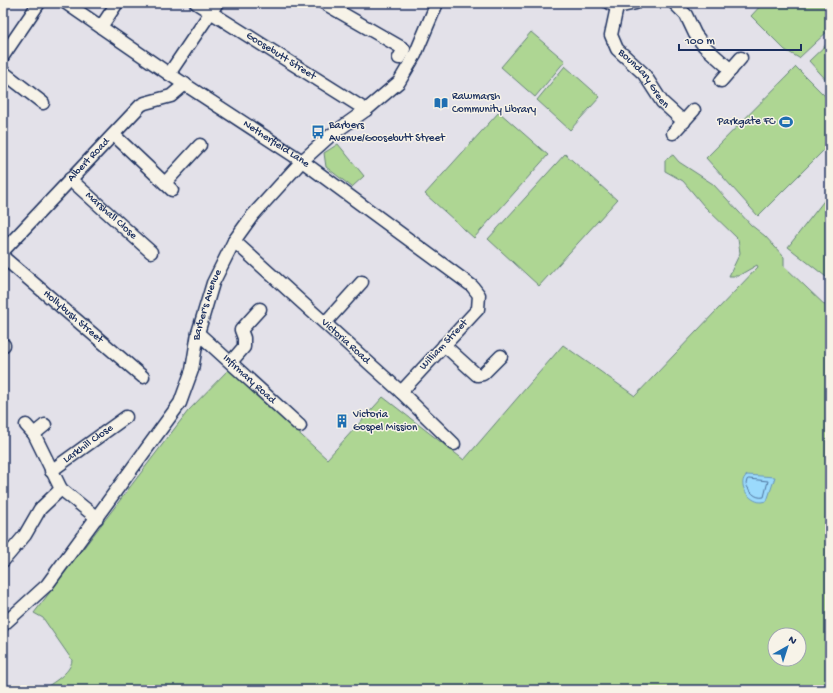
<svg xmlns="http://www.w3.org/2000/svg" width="833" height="693" font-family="'Gochi Hand',sans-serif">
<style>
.green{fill:#aed693;stroke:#648278;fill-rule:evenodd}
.water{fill:#9bdafc;stroke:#6896bd}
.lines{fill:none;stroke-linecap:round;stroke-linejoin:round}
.shore{stroke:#4e739d;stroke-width:1}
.minor-casing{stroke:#1b2f5e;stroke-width:15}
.minor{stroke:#f7f3e8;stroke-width:12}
.labels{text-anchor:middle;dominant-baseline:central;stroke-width:3;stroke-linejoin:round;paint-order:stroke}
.street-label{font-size:11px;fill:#1b2f5e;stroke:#f7f3e8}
.poi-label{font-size:11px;fill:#1b2f5e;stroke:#f7f3e8;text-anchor:start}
</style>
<rect width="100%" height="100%" fill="#e3e1e9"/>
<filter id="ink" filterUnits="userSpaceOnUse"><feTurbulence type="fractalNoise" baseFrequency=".025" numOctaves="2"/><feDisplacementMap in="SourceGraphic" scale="8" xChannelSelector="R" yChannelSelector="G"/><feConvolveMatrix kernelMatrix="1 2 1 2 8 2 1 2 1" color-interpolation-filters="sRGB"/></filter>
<g filter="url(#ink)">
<path class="green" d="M763 3H830V29L799 58 785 50 751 16Z
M531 32 565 61 535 97 501 67Z
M830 41V84L809 61Z
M565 66 600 97 570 130 537 100Z
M796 67 830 101V144L758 216 706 158Z
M499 112 548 155 474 238 425 194Z
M338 144 364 176 352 187 326 167 324 153Z
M565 154 617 200 539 286 488 239Z
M673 155 679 162 713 184 751 225 765 236 784 257V266L830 310V690H42C52 683 71 673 72 660L43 618 34 613 188 411 229 369 327 459 383 397 464 460 563 345 635 396 758 267 757 265 738 276H729L740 253 738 239 704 206 683 181 665 171V160ZM775 635H799V659H775Z
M830 193V280L788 247Z"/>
<path class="water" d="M747 475 775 477 767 501C765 501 763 502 761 502 749 502 736 483 747 475Z"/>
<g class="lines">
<path class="shore" d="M749 479 768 481 764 497C755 499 749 491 746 484L747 480Z"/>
<g class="minor-casing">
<g id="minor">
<path id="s1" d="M66 3 169 74 302 161 472 286 479 295 478 309 401 392"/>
<path id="s2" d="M196 3 366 110"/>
<path d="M324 3 404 49 399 58"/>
<path id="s3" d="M609 3 617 7 611 35 617 49 644 74 662 102 684 122"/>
<path d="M674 3 686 15 695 34 704 46 731 70"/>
<path d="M617 7 636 3"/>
<path d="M101 27 117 3"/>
<path d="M3 56 39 3"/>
<path d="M3 72 43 103"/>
<path d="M169 74 217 3"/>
<path d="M721 81 741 58"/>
<path d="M673 133 694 110"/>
<path d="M114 135 172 190"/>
<path id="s4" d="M70 179 151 252"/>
<path d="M165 183 200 145"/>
<path id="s5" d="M234 241 401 392 454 444"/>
<path id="s6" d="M3 251 141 105 145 103 171 96 185 84"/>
<path id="s7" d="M3 257 143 377"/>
<path d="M325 323 362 282"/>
<path id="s8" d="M198 333 300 426"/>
<path d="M444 345 477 375 483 374 501 356"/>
<path d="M3 346 4 345"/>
<path d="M231 362 244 347V338L241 330 260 309"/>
<path d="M26 425 34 434 61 489 97 518"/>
<path d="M34 434 45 425"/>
<path id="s9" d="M51 471 126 417"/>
<path d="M3 561 25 535 40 509 61 489"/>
<path id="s10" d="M3 625 47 585 180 403 192 370 198 333 213 283 234 241 252 216 302 161 331 135 366 110 399 82 415 55 437 3"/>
</g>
</g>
<use href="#minor" class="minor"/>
</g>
</g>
<defs>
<g id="library-bare" transform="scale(1.08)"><path d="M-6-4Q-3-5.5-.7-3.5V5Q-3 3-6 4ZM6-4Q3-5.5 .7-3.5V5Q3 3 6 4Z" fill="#1f6fb2" stroke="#f7f3e8" stroke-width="2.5" paint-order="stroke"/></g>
<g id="stadium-bare" transform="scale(1.08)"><path d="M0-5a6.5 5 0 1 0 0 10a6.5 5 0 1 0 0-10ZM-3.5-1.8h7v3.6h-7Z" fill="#1f6fb2" stroke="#f7f3e8" stroke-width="2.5" paint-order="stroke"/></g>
<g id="bus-bare" transform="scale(1.08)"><path d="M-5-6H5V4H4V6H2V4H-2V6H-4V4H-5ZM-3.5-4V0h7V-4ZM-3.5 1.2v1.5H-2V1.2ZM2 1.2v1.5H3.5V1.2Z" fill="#1f6fb2" stroke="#f7f3e8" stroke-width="2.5" paint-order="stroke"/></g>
<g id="building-bare" transform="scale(1.08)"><path d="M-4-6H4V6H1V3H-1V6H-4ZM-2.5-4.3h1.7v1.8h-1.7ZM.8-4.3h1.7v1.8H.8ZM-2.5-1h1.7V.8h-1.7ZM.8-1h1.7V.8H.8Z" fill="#1f6fb2" stroke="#f7f3e8" stroke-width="2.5" paint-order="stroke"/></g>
</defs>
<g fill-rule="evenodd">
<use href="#library-bare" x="441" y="103"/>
<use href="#stadium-bare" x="786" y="122"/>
<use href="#bus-bare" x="318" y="132"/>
<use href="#building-bare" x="342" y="421"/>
</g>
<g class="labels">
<g class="street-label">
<text stroke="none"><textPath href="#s2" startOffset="100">Goosebutt Street</textPath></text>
<text stroke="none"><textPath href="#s3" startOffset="93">Boundary Green</textPath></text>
<text stroke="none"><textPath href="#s1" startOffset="253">Netherfield Lane</textPath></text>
<text stroke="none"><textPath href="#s6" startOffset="125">Albert Road</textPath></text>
<text stroke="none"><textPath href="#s4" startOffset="55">Marshall Close</textPath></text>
<text stroke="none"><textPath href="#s10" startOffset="387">Barber's Avenue</textPath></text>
<text stroke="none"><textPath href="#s7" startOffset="92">Hollybush Street</textPath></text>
<text stroke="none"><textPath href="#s5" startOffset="150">Victoria Road</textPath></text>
<text transform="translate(444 345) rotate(-47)">William Street</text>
<text stroke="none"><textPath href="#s8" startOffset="69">Infirmary Road</textPath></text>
<text stroke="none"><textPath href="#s9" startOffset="46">Larkhill Close</textPath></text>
</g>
<g class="poi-label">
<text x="452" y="97">Rawmarsh<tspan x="452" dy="13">Community Library</tspan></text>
<text x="775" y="122" text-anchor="end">Parkgate FC</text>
<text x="329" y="126">Barbers<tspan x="329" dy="13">Avenue/Goosebutt Street</tspan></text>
<text x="353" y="415">Victoria<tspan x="353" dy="13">Gospel Mission</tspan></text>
</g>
</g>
<rect width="833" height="693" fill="none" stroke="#f7f3e8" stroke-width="16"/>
<rect x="8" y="8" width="817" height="677" fill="none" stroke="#1b2f5e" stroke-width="1.5" filter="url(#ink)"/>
<g transform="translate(787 647) rotate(39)"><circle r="19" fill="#f7f3e8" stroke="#9fa5b1"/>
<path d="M0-3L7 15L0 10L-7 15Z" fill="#1f6fb2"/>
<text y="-6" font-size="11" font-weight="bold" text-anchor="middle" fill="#1b2f5e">N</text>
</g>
<path d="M679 44v6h122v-6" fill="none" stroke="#1b2f5e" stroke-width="2"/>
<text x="685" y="44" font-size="12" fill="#1b2f5e" stroke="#f7f3e8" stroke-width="3" paint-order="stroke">100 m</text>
</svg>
